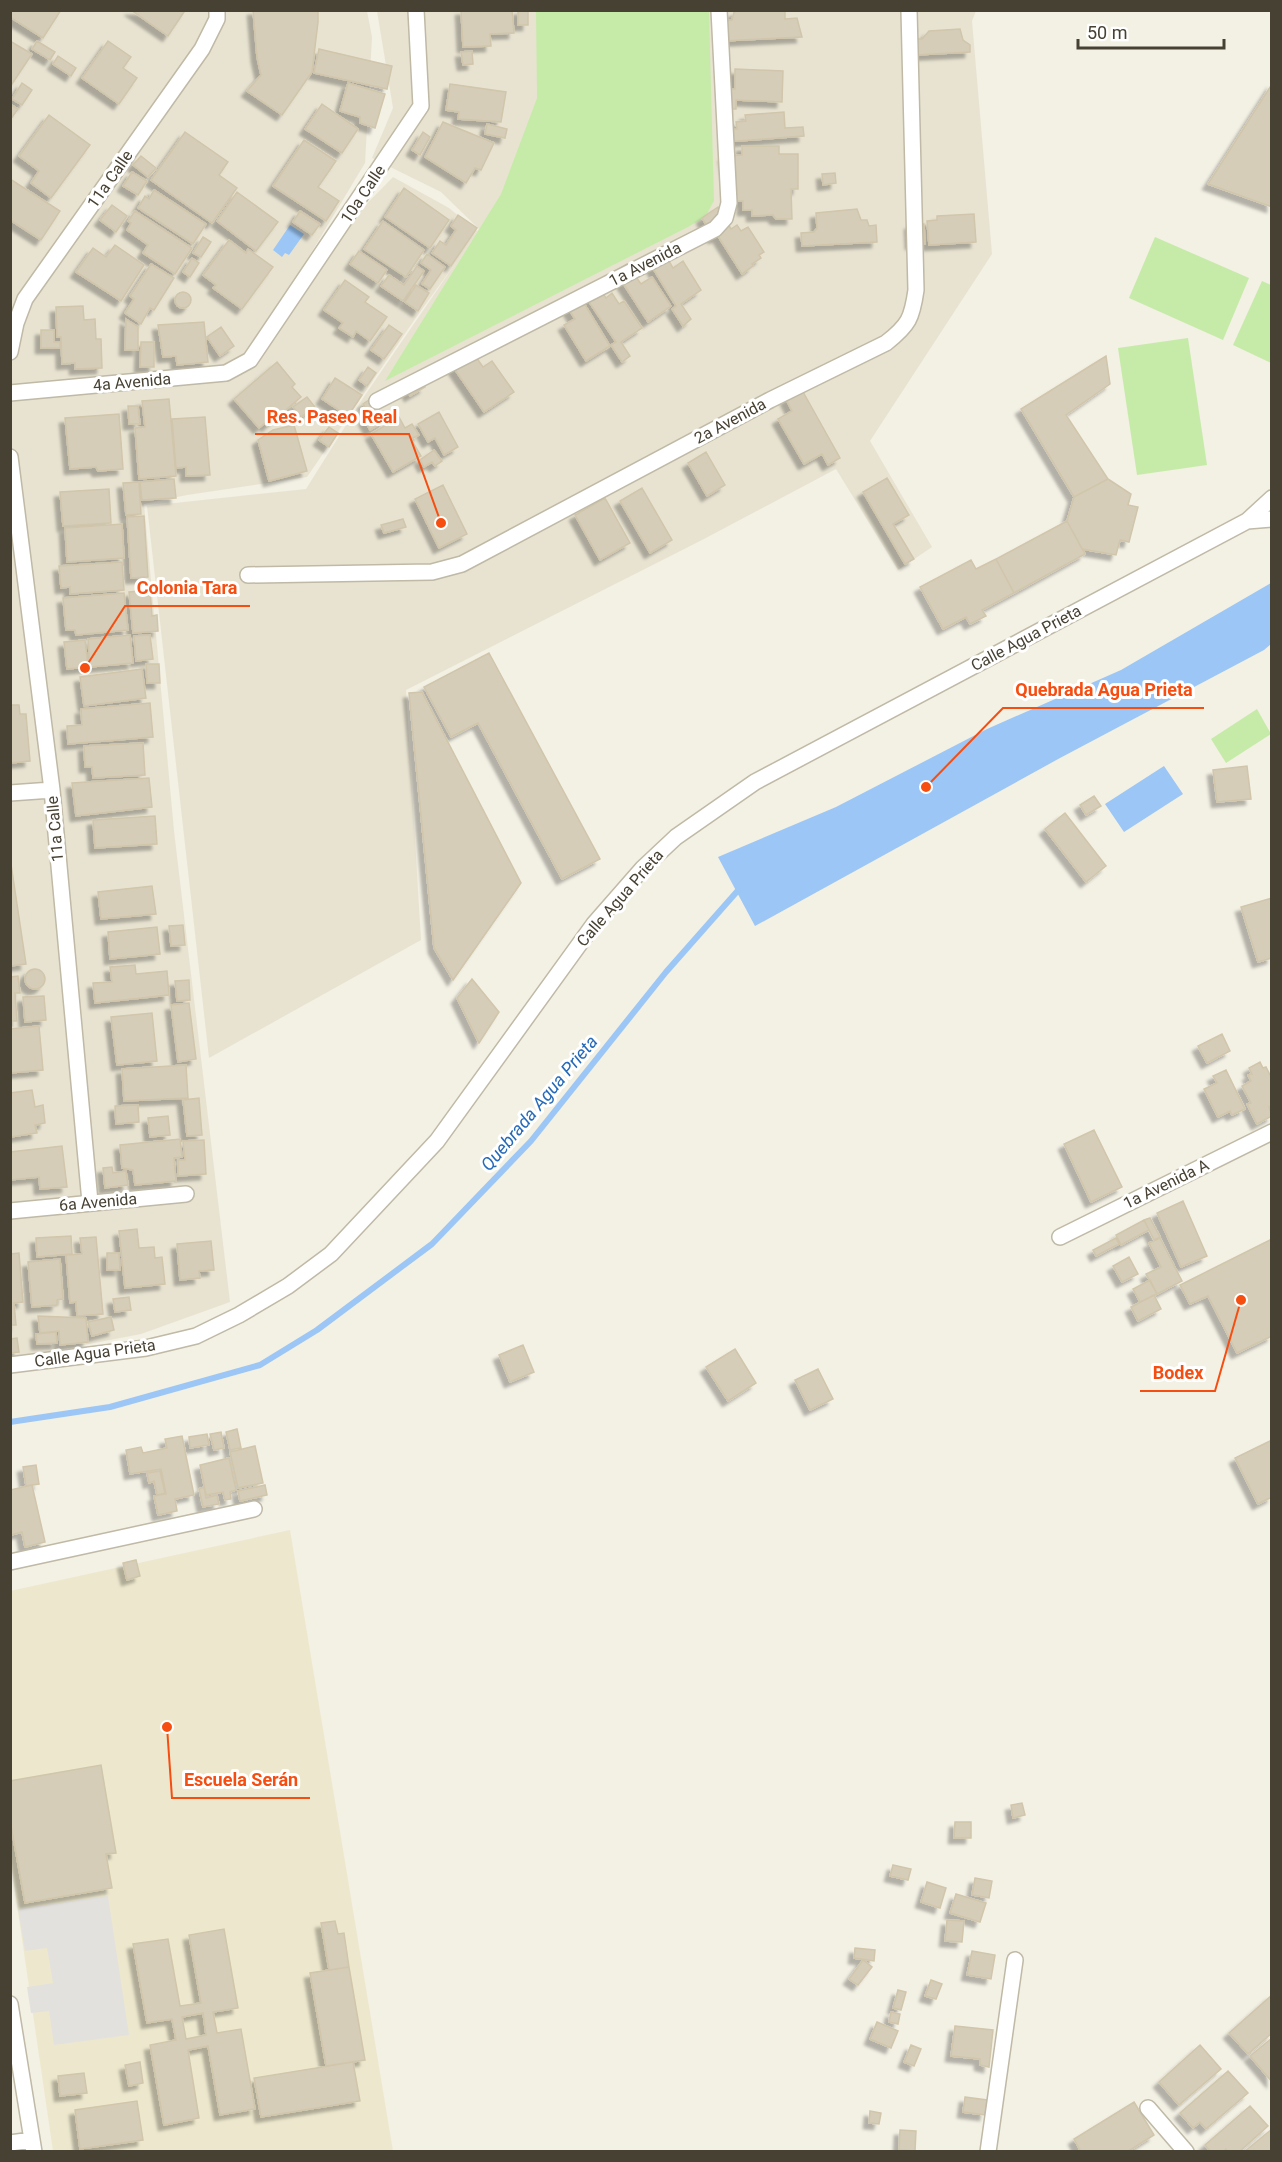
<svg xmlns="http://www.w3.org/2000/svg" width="1282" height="2162" font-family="Roboto,sans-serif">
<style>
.residential{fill:#e8e3d1}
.education{fill:#ede8cd}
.green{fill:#c6eba9}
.parking{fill:#e3e1dd}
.water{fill:#9bc6f5}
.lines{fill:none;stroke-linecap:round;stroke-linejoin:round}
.stream{stroke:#9bc6f5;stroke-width:6}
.building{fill:#d5cdb8;stroke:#d1c6ab;stroke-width:1.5;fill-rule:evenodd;filter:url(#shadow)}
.street-casing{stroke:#bfb9a6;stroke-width:18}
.street{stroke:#fff;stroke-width:15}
.labels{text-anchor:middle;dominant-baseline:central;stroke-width:6;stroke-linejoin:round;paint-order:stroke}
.street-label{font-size:16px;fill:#464133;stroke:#fff}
.water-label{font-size:18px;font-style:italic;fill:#266ab8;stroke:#fff}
.leader{fill:none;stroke:#f64e11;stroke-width:2}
.callout-dot{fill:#f64e11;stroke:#fff;stroke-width:2}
.callout-label{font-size:18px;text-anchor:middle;font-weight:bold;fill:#f64e11;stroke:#fff;stroke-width:6;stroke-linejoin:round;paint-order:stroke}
</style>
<defs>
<filter id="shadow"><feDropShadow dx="-5.5" dy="5.5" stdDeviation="1.5" flood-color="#0004"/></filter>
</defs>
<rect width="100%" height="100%" fill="#f3f0e4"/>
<path class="residential" d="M11 11H367L372 37 365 163 299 273 393 177 449 208 477 231 479 229 441 192 372 158 393 108 377 11H976L972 21 992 254 870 441 932 547 898 570 836 469 702 540 406 690 421 940 209 1058 147 506 306 489 363 398 457 261 415 319 307 477 187 495 144 504 174 831 230 1302 141 1334 11 1359Z"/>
<path class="education" d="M290 1530 393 2151H53L11 1864 10 1591Z"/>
<path class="green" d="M536 11H709L714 201 705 217 688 227 385 381 501 194 537 98Z
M1155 237 1249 278 1223 340 1129 298Z
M1262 281 1271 285V363L1233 345Z
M1188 338 1207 465 1137 475 1118 348Z
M1257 709 1271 734 1226 763 1211 739Z"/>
<path class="parking" d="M108 1896 129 2035 54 2045 49 2011 31 2013 27 1987 53 1983 47 1948 25 1951 18 1909Z"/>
<path class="water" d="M290 225 304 234 289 255 285 253 282 257 273 250Z
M1271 583V644L1264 650 1060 758 755 926 718 857 836 807 987 729 1121 670Z
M1164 766 1183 794 1124 832 1105 804Z"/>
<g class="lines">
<path class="stream" d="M10 1422 110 1407 260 1365 317 1330 432 1244 531 1141 666 972 741 887"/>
</g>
<path class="building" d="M10 10H61L43 38 10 17Z
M131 10H182L184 12 168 36Z
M253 10H318V22L312 72 282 115 247 91 261 75 257 57Z
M461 10H512L514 33 490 34 491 46 463 47Z
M518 10H528V25H518Z
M742 10H785V19L797 18 802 37 723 41 722 21 732 20 734 12Z
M960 29 963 40 970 45V52L916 55 915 39H922L929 31Z
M10 41 32 54 12 84H10Z
M37 41 55 52 50 60 32 49Z
M108 41 131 57 123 68 137 78 119 104 82 78Z
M319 49 392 66 387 89 314 73Z
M472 51 473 64 463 65 461 52Z
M58 56 76 68 71 76 53 64Z
M735 69 783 71 782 102 736 100V109H726V89H735Z
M22 83 32 90 22 105 12 99Z
M348 83 385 94 375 128 360 123V117L340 111Z
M450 84 506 92 501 122 458 119 459 112 446 110Z
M1272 84V207L1208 184Z
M10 104 18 109 10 120Z
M322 104 358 129 342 153 305 129Z
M784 112 785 128 803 127 804 136 725 142 728 129H737L736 122 746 121 745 115Z
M49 115 90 145 51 198 31 183 39 171 19 156Z
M443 122 494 143 481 170 475 168 466 183 425 157Z
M487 124 507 129 505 138 485 134Z
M185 132 228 162 219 175 237 188 212 223 151 180Z
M423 132 430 137 420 155 412 150Z
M304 140 336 161 318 187 339 201 326 221 273 186Z
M742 146H779V154H798V189H791L792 219H776L773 215 752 216V210H743V201H733L724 156 742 155Z
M141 156 156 168 148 177 133 165Z
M132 172 147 181 138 195 123 186Z
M835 173 836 183 823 185 822 174Z
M10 179 60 211 41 240 10 220Z
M404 188 449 220 430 248 385 217Z
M154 190 206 224 193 244 138 208 145 196 149 199Z
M237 192 278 222 256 251 217 221Z
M112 205 127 216 116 232 100 220Z
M718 207 731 229 737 225 741 231 748 227 764 252 759 255 761 258 752 264 753 266 742 274 718 236 714 238 702 218Z
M857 209 861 220H867L869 226 876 225 877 242 802 246 801 233 814 232 817 228 816 213Z
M135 211 192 248 175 274 143 253 148 245 127 230 131 223 128 221Z
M300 211 320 224 312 235 293 222Z
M974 214 976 242 929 245 927 221 937 220V216Z
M458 215 477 228 451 266 432 253 440 241 446 245 456 230 451 226Z
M383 221 424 250 406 277 364 249Z
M910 224H924L925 244H911Z
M203 237 211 242 201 257 193 253Z
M229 240 246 253 248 249 273 267 242 309 213 288 216 285 203 275Z
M115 245 144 265 121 301 76 272 93 248 106 257Z
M662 248 673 268 683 261 701 290 681 304 691 319 683 326 672 309 676 306 646 257Z
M359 251 387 270 378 283 350 264Z
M427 254 445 267 430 289 422 284 431 270 421 263Z
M192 258 199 263 190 277 183 272Z
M151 264 174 278 154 310 150 308 141 324 125 313 134 299 130 296Z
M627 264 641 284 652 277 671 306 648 322 615 271Z
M417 266 424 271 403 301 381 286 389 275 404 285Z
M345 280 369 297 365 302 387 317 370 341 356 331 353 337 339 328 343 323 324 310Z
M596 284 606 298 612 293 619 304 624 301 642 328 621 342 630 356 622 362 611 345 616 342 583 293Z
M416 285 429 293 418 311 405 302Z
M175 300a8 8 0 1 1 16 0a8 8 0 1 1-16 0Z
M582 300 610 346 586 361 564 325 575 319 568 308Z
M83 306 84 320 95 319 96 339H101L102 368 75 369V363L62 364 61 337H57L56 307Z
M126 319 138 327V350H125Z
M204 322 208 362 177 365 176 356 163 357 158 325Z
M389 325 402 334 384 359 371 350Z
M221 327 234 346 220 356 207 337Z
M41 330H54V342H60V348H41Z
M141 342H154V367H140Z
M471 350 483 367 492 361 514 392 484 412 451 364Z
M1106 356 1110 384 1066 415 1108 479 1074 497 1021 409Z
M277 362 295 384 292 387 301 397 267 426 265 423 259 428 234 399Z
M368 367 376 373 367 386 359 380Z
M417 374 425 387 410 396 403 383Z
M335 378 362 395 348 416 322 399Z
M802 390 840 458 828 465 822 454 804 464 778 419 792 411 786 399Z
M378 394 383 401 368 412 363 404Z
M307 397 315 407 301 417 293 407Z
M169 399 176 476 139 479 135 428 145 427 142 401Z
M128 406H138L140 424H129Z
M379 410 385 421 370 430 364 419Z
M439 412 458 447 444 455 435 438 428 442 418 424Z
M119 414 123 469 98 471 96 467 70 469 65 418Z
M205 417 210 475 186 476V467L176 468 172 419Z
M399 417 405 428 412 424 419 435 411 439 421 456 393 472 371 434Z
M294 425 307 471 269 481 258 440 273 430Z
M329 427 338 433 329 447 319 440Z
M434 450 442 461 435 466 432 462 424 467 420 460Z
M706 452 725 485 707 496 688 463Z
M887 478 909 515 893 524 914 559 905 564 863 492Z
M174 479 176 498 142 500 140 482Z
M1108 479 1131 494 1128 505 1138 507 1129 542 1120 540 1116 555 1082 549 1067 521 1074 497Z
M139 482 141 514 126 515 123 483Z
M443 485 467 534 439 548 415 499Z
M642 488 672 540 650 553 620 501Z
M109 489 111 523 63 526 60 492Z
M605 498 630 543 600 560 575 515Z
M144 516 148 577 131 578 127 517Z
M403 519 406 527 384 533 381 525Z
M1067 521 1085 554 1014 593 996 559Z
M122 524 124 558 67 562 65 528Z
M996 559 1014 593 982 610 986 616 970 624 966 617 943 629 920 587 971 560 976 569Z
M122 562 124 590 70 594V587L61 588 59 566Z
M150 590 152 616 157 615 158 631 133 633 129 592Z
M124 593 128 630 76 635 75 630H66L63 598Z
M130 635 133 663 90 667 88 639Z
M150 635 153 659 136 661 134 636Z
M85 640 88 667 67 669 64 642Z
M489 653 600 859 562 879 478 723 451 737 424 687Z
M146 664H159L160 683H147Z
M142 669 146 698 84 706 80 677Z
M422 692 521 883 453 980 434 948 409 693Z
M150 703 153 737 68 744 67 726 82 725 81 709Z
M10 705H19L20 714H26L30 761 10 763Z
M143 743 145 775 93 778 92 767H85L84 746Z
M1247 766 1251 799 1217 802 1213 770Z
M149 778 152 807 76 816 72 783Z
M1094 796 1101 806 1086 815 1080 805Z
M1065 813 1106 866 1086 882 1045 829Z
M155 816 157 844 95 848 93 820Z
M11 864 26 964 10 966V865Z
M152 886 156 914 101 919 98 892Z
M1272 898V958L1258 962 1241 907Z
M183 925 185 945 171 946 169 926Z
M157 927 160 954 110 959 108 932Z
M135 965 136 974 167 971 169 995 95 1003 93 983 112 982 110 967Z
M25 979a10 10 0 1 1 20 0a10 10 0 1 1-20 0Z
M18 976 20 993H15L17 1021H10V977Z
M472 979 499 1012 479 1043 457 998Z
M189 980 190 1000 177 1001 175 981Z
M44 996 46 1020 25 1022 23 997Z
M189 1003 196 1059 178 1062 171 1005Z
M152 1013 157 1061 117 1065 111 1017Z
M39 1026 43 1070 10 1073V1029Z
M1222 1034 1230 1051 1207 1063 1198 1046Z
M1260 1062 1263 1068 1266 1067 1272 1079V1105L1269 1107 1272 1116 1257 1124 1247 1104 1251 1103 1242 1086 1251 1081 1248 1075 1252 1074 1249 1068Z
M186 1065 188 1098 124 1101 122 1069Z
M1226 1070 1245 1109 1232 1115 1230 1111 1218 1117 1204 1089 1217 1083 1213 1076Z
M32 1090 35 1107 43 1105 45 1123 35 1125 37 1133 11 1137 10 1093Z
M199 1098 202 1135 187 1136 183 1100Z
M138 1105 139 1122 116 1124 115 1106Z
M168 1116 170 1135 150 1137 148 1118Z
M1094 1130 1122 1187 1091 1202 1064 1144Z
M180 1139 182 1157 174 1158 176 1181 135 1185 133 1170 122 1168 120 1145Z
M204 1140 206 1174 178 1176V1160H185L183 1141Z
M62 1146 67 1187 40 1189 39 1177 10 1180V1152Z
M112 1167 113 1173 126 1171 128 1185 105 1188 103 1168Z
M1183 1201 1207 1256 1181 1267 1157 1213Z
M1150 1218 1160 1237 1154 1240 1144 1220Z
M1144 1220 1149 1230 1121 1245 1116 1235Z
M137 1229 139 1248 154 1247 155 1258 162 1257 165 1284 125 1288 119 1231Z
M71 1236 72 1254 37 1257 36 1238Z
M96 1237 103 1314 77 1316 76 1302 70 1303 66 1255 82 1254 80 1238Z
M1116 1238 1119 1244 1096 1256 1093 1250Z
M1160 1238 1182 1281 1157 1294 1146 1274 1161 1267 1149 1243Z
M1272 1239V1336L1237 1353 1208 1296 1190 1304 1180 1285Z
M211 1241 214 1270 199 1271 200 1278 180 1280 177 1244Z
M19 1253 23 1302 14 1303 16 1325H10V1254Z
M107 1253H119L120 1270H107Z
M1129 1257 1138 1274 1122 1282 1113 1266Z
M60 1259 63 1299 57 1300V1305L32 1307 28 1262Z
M1150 1280 1157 1294 1140 1302 1133 1289Z
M1154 1295 1161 1309 1138 1321 1131 1307Z
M129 1297 131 1310 115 1312 113 1299Z
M38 1316 86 1318 88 1342 60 1345 59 1331 40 1333Z
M111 1317 114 1330 92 1336 88 1322Z
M56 1332 57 1343 37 1344 36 1334Z
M17 1338 19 1352 10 1353V1339Z
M523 1345 534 1372 510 1382 499 1355Z
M735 1349 756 1383 728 1401 706 1367Z
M818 1369 833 1399 810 1410 795 1380Z
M237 1429 241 1448 230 1450 226 1432Z
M221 1432 224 1448 214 1450 210 1434Z
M207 1434 209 1445 190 1448 189 1437Z
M182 1436 194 1495 175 1499 177 1511 158 1515 154 1496 166 1494 161 1469 130 1474 126 1450 141 1447 143 1453 167 1448 165 1439Z
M1272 1440V1497L1258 1504 1235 1458Z
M255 1446 263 1483 238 1488 230 1452Z
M229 1458 236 1490 230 1492 231 1499 225 1500 223 1492 206 1495 200 1465Z
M36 1465 39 1484 26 1486 23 1467Z
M160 1471 165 1493 157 1495 154 1481 149 1483 147 1473Z
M32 1485 45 1542 25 1547 22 1532 11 1535 10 1490Z
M265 1485 267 1495 240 1501 238 1491Z
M204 1487 206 1498 217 1495 219 1504 203 1507 199 1489Z
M136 1560 140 1576 127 1580 123 1563Z
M101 1765 116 1853 106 1854 112 1888 25 1903 10 1820V1781Z
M1022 1803 1025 1815 1013 1818 1011 1805Z
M955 1822H971V1838H954Z
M893 1865 911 1869 908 1880 890 1876Z
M975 1878 992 1881 989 1898 972 1895Z
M927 1882 946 1888 940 1908 921 1902Z
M956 1894 986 1903 980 1922 950 1913Z
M947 1920 964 1921 962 1942 945 1941Z
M335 1921 338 1934 344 1933 349 1967 329 1970 321 1923Z
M224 1929 238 2008 213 2012 217 2033 241 2029 255 2109 220 2115 208 2046 188 2050 199 2118 164 2125 150 2045 176 2040 172 2019 147 2023 133 1944 168 1939 180 2006 201 2003 189 1935ZM203 2013 206 2035 186 2039 182 2017Z
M855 1948 875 1950 874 1961 854 1958Z
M972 1951 995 1955 991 1979 967 1975Z
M863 1960 872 1967 858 1985 849 1979Z
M349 1967 365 2060 326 2066 310 1973Z
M931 1980 942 1984 936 1999 925 1996Z
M898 1990 906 1992 901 2010 893 2008Z
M1272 1995V2033L1248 2054 1229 2033Z
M891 2012 900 2014 898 2024 889 2022Z
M877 2022 898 2031 891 2048 870 2039Z
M955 2026 993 2030 989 2067 980 2065V2059L951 2056Z
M1272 2038V2082L1250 2056Z
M911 2045 921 2049 914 2066 904 2062Z
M1200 2045 1221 2069 1179 2105 1159 2082Z
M140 2062 143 2083 129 2086 125 2065Z
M353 2062 360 2101 261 2117 254 2078Z
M1228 2071 1248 2093 1206 2129 1200 2122 1193 2128 1180 2113Z
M84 2073 87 2093 60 2096 58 2076Z
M965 2097 987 2100 985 2115 963 2112Z
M137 2101 143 2140 80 2149 75 2110Z
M1134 2102 1154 2135 1127 2152H1081L1074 2139Z
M1250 2106 1268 2126 1239 2152H1228L1226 2149 1223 2152H1211L1205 2145Z
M870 2111 881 2113 879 2124 869 2123Z
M1272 2129V2152H1244Z
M900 2130 916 2131 915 2151 899 2150Z"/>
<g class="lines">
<g class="street-casing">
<path id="street" d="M10 352 16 323 25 299 202 49 217 19V10
M10 393 226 373 250 360 421 106 416 10
M377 401 715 229 725 218 729 203 719 10
M10 457 52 790 90 1202
M1247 521 1272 519
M248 575 432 572 462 564 770 400 886 343C909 325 912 318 916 290L909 10
M10 793 52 790
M10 1211 186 1194
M1060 1237 1272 1132
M10 1365 146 1348 196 1336 239 1315 288 1286 331 1254 437 1141 594 924 643 868 676 837 755 782 1247 521 1272 498
M10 1562 254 1509
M10 2004 34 2152
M1148 2108 1186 2152
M10 2143 32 2140
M988 2152 1015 1960"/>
</g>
<use href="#street" class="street"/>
</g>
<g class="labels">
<g class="street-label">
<text transform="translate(110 179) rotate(-55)">11a Calle</text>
<text transform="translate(363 194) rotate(-56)">10a Calle</text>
<text transform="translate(645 264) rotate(-27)">1a Avenida</text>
<text transform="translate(132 382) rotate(-5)">4a Avenida</text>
<text transform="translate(730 421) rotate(-28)">2a Avenida</text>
<text transform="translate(1026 638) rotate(-28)">Calle Agua Prieta</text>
<text transform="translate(55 829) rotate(-95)">11a Calle</text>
<text transform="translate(620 898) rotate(-49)">Calle Agua Prieta</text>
<text transform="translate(1166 1184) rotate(-26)">1a Avenida A</text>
<text transform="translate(98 1202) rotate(-5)">6a Avenida</text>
<text transform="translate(95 1353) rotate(-8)">Calle Agua Prieta</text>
</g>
<g class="water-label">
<text transform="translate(539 1103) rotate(-50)">Quebrada Agua Prieta</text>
</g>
</g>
<path class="leader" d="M441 523L409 434H255M85 668L125 606H250M926 787L1003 708H1204M1241 1300L1215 1391H1140M167 1727L172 1798H310"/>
<g class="callout-dot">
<circle cx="441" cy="523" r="6"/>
<circle cx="85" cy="668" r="6"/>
<circle cx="926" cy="787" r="6"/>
<circle cx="1241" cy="1300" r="6"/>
<circle cx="167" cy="1727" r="6"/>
</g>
<g class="callout-label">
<text x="332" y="423">Res. Paseo Real</text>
<text x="187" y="594">Colonia Tara</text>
<text x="1104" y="696">Quebrada Agua Prieta</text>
<text x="1178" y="1379">Bodex</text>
<text x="241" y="1786">Escuela Serán</text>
</g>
<rect width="1282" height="2162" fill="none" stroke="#464133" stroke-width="24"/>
<path d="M1078 39v9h146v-9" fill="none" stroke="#464133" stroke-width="3"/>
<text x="1087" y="39" font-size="18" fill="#464133" stroke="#ffffff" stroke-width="4.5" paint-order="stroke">50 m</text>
</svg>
